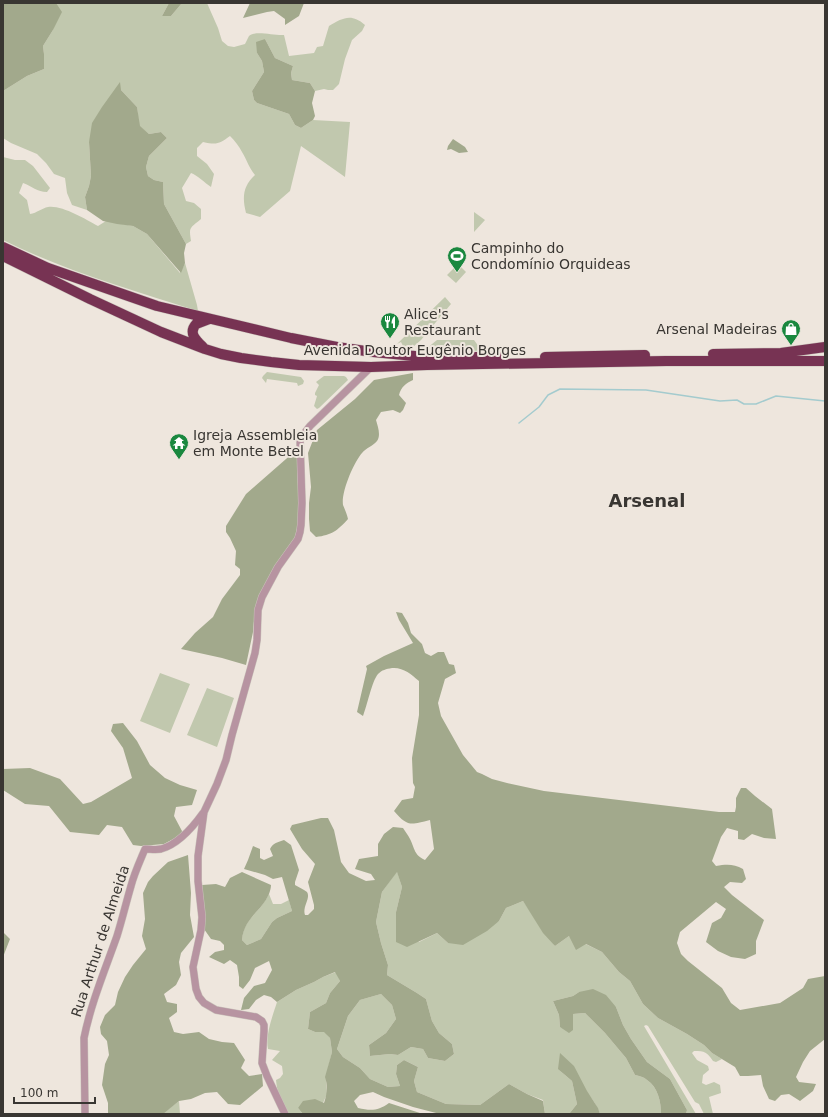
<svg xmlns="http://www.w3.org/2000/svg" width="828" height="1117" font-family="'DejaVu Sans',sans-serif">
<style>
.green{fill:#c1c8ae}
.forest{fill:#a2a98c}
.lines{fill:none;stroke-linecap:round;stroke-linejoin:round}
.stream{stroke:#a4cbce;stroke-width:1.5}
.minor-casing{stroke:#cac3bb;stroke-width:8}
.highway-casing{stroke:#cac3bb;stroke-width:11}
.minor{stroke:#b794a1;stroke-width:7}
.highway{stroke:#773353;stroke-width:10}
.labels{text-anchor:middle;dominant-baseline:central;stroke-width:4;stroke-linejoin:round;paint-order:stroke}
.poi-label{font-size:14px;fill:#393632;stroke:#eee6dd;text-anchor:start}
.street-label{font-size:14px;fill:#393632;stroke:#eee6dd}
.district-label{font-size:18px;font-weight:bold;fill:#393632;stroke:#eee6dd}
</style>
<rect width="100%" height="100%" fill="#eee6dd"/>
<path class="green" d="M56 3H169L162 16H171L182 3H207L218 28 222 41 228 46 234 47 245 44C246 42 248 38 249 36 255 30 275 36 284 35L289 56 314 53 317 47 323 46 329 26C343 18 351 13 365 25L362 31 352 40 345 59 339 84 333 90H328L324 89 315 91 310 83 292 80 291 73 293 66 275 58 265 39 257 53 262 61 264 72 252 91 254 100 257 103 289 114 295 125 301 128 313 120 350 122 345 177 301 146 290 191 260 217 246 213C242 197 243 186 255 175 249 168 247 160 242 152 239 146 235 141 230 136 219 144 217 145 203 142L197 148V156L207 164 214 174 211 187C205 183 197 175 191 173L182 188 186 201 194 203 201 209V219C189 229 189 227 191 241L186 244 164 204 163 182 154 180 148 176 146 167 149 156 167 138 161 132 149 134 139 126 137 107 121 90 89 142 91 176 89 186 85 197 87 210 72 205 67 193 65 178 54 174 46 163 37 154 11 143 3 138V91L27 76 44 69V54L43 46 53 30Z
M3 157 15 160H25L33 166 50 188 47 192C37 192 32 186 23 183L19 193 27 200 30 214C37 213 42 208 48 207 62 205 85 219 98 226L106 221 133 226 147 234 180 273 185 263 197 305 198 311C132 290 65 271 3 240Z
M474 212 485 220 474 232Z
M458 264 466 272 456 283 447 275Z
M445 297 451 304 421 340 414 346H403L401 342 397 344Z
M437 340H474L482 351 426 349Z
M267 372 301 377 304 381 303 384 298 386 297 383 267 379 266 383 262 378 263 376Z
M324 376H344L346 377 348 380 319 408 317 409 314 406 317 396 315 395V393L319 385 316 382Z
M160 673 190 684 170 733 140 721Z
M207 688 234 698 217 747 187 735Z
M397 871 402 887 396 912 419 942 437 933 448 943 499 921 506 908 523 901 555 946 569 936 602 952 619 972 630 981 643 1004 658 1018 687 1034 704 1045 712 1053 722 1059 716 1062 713 1061C707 1052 705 1051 694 1051L692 1053 697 1060 708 1066 709 1070 703 1075 702 1083 706 1085 714 1082 720 1085 721 1093 709 1097 713 1114H704L699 1104 695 1102 648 1026 646 1025 644 1026 696 1114H686L687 1110 670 1079 647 1062 631 1039 623 1025 616 1007 579 992 573 996 553 1001 559 1015 560 1027 573 1030V1014L585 1013 605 1033 626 1058 635 1075C639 1076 644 1077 647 1080 658 1087 661 1102 661 1114H600C592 1092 575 1082 558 1069L572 1081 577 1104 569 1114H545L543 1100 527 1094 509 1084 480 1105 446 1104 417 1092 414 1081 418 1067 404 1060 397 1065 396 1074 400 1086 388 1087 370 1079 360 1068 343 1057 337 1049 348 1016 360 1000 381 994 392 1005 396 1019 386 1033 369 1045 370 1056 390 1054 398 1055 411 1047 423 1049 428 1058 445 1061 454 1054 452 1044 439 1033 432 1021 426 999 417 993 387 975 388 965 381 943 376 922 382 892Z
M269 894 273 904H281L289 900 292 911 277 918 272 922 261 939 247 945 242 940C243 926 249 920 258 910 263 905 266 899 269 894Z
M336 972 340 981 330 993 326 1003 310 1012 308 1029 315 1032 324 1031 330 1038 332 1052 328 1068 326 1080 327 1094 323 1103 298 1108 303 1114H289C281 1105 277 1092 276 1080L280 1078 283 1074 282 1066 272 1060 280 1051 268 1049C265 1035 273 1015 277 1002L296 990 314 982 323 977Z
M179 1101 180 1114H163V1113Z"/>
<path class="forest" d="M3 3H56L62 12 53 30 43 46 44 54V69L27 76 3 91Z
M169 3H182L171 16H162Z
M250 3H304L299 16 285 25V19L274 11 267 12 243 18Z
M265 39 275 58 293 66 291 73 292 80 310 83 315 91 312 103 315 116 313 120 301 128 295 125 289 114 257 103 254 100 252 91 264 72 262 61 257 53 256 42Z
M120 82 121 90 137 107 140 126 149 134 161 132 167 138 149 156 146 167 148 176 154 180 163 182 164 204 186 244 184 253 185 263 181 273 147 234 133 226 117 224 103 221 87 210 85 197 89 186 91 176 89 142 92 123 102 107Z
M453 139 465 147 468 152 459 153 451 149 447 150 448 146Z
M413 373V380C406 383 401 387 399 395L406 403 403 410 400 413 393 410 381 412 376 420C378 427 381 435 377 441 373 446 366 448 362 453 354 462 341 492 343 505 345 510 347 514 348 519 337 531 332 535 316 537L310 531 309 519V503L311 487 308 453 313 440 317 430 355 399 374 380Z
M294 452H297L299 519 295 538 255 610 253 632 246 665 222 658 181 649 195 633 213 617 222 599 240 575V569L235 565 236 551 230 538 226 532V526L246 494Z
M396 612 402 613 408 623 411 633 422 644 425 653 431 656 438 652H444L449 664 454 665 456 673 445 679 438 703 441 716 463 755 477 772 482 774 492 779 507 783 544 791 719 812H735L736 807V798L741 788H746L755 796 772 809 776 839 764 838 752 834 744 840 738 839V831L727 828 721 837 712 861 716 866C727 864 734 864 743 869L746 879 742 883 730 882 724 887 732 895 764 920 756 941V954L745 959 731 957 718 951 706 942 712 923 721 918 726 909 716 902 680 932 677 943 681 954 688 961 722 988 731 1003 740 1010 780 1003 803 988 808 979 825 976V1039L810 1051 803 1062 796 1077 799 1082 816 1084 813 1091 800 1101 789 1094 781 1095 775 1101 769 1099 763 1086 761 1075 748 1076H740L735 1067 712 1053 704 1045 687 1034 658 1018 643 1004 630 981 619 972 602 952 586 944 576 950 569 936 555 946 543 933 523 901 506 908 499 921 487 931 463 945 448 943 437 933 407 947 396 942V912L402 887 397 872 382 892 376 922 381 943 388 965 387 975 417 993 426 999 432 1021 439 1033 452 1044 454 1054 445 1061 428 1058 423 1049 411 1047 398 1055 390 1054 370 1056 369 1045 386 1033 396 1019 392 1005 381 994 360 1000 348 1016 337 1049 343 1057 360 1068 370 1079 388 1087 400 1086 396 1074 397 1065 404 1060 418 1067 414 1081 417 1092 446 1104 480 1105 509 1084 527 1094 543 1101 545 1114H440L413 1107 384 1097 373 1092 360 1095 354 1101 358 1108C371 1111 378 1111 389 1103L423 1114H303L298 1108 303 1101 315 1099 324 1103C327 1094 328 1086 325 1077L332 1052 330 1038 324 1032H315L308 1029 310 1012 326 1003 330 993 340 981 335 972 323 977 314 982 296 990 277 1002 271 997 264 995 256 1000 249 1009 241 1010 244 998 254 986 265 983 272 970 269 961 255 968 250 980 243 989 239 986V977L237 965 230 960 224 964 209 957 215 952 224 950V945L220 941 211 939 204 929 202 885 216 884 225 887 230 878 242 872 271 885C271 888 270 891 269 894 261 912 244 918 242 940L247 945 261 939 272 922 277 918 292 911 282 877 273 879 265 875 244 869 248 860 253 846 260 849V858L264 860 273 856 270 849C273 843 278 842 284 840L291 845 299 870 295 882V885C299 887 304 890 307 892 311 898 302 907 305 915H308L314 909V905L308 882 315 864 302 849 290 829 292 825 321 818H328L334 830 341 862 349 873 366 881 375 880 371 874 355 869 359 859 378 856V844L384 834 393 827 403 828C405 831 408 835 410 839 415 849 414 855 425 860L434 849 430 820C410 825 408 827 394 811L402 800 413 798 415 787 413 783 412 758 419 715V681C411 674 403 667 392 668 386 669 382 670 378 674 372 681 367 706 363 716L357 712 367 669 366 666 384 656 413 643 399 620Z
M123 723 137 741 150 765 165 778 180 785 197 790 192 805 176 807 174 816 182 831 181 835 164 844 141 846 133 845 122 827 107 825 99 835 70 832 49 806 25 804 3 790V769L30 768 60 779 83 804 91 802 132 778 123 748 111 731 113 724Z
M188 855 191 893 190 915 194 937 181 953 179 962 181 975 176 985 164 994 167 1002 177 1004V1012L169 1018 174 1032 183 1034 199 1032 209 1039 222 1042 234 1043 245 1060 241 1068 249 1076 262 1074 263 1086 240 1105 228 1104 217 1092 205 1093 191 1099 179 1101 163 1114H108V1103L102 1085 105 1064 109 1055 107 1041 101 1034 100 1027 105 1015 115 1005 118 992 125 977 133 965 146 949 142 936 145 919 143 893 148 882 153 876 168 862Z
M3 932 10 939 3 957Z
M593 989 606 995 616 1007 623 1025 631 1039 647 1062 670 1079 687 1110 686 1114H661C661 1102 658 1087 647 1080 644 1077 639 1076 635 1075L626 1058 605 1033 585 1013 573 1014V1030L569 1033 560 1027 559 1015 553 1001 573 996 579 992Z
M560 1053 574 1066 587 1091 598 1108 600 1114H569L577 1104 572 1081 558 1069Z"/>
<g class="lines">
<path class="stream" d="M519 423 539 407 548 395 560 389 646 390 720 401 737 400 744 404H756L776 396 825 401"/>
<g class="minor-casing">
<path id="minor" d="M85 1114 84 1038C91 1003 105 970 117 936 122 920 126 903 131 886 134 874 140 861 145 849 150 849 156 850 161 849 179 844 193 827 203 813
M285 1114 267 1076 262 1063 264 1031V1025L262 1021 256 1017 216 1010 204 1003 199 997 196 989 193 967 201 930 202 917 198 881V856L204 812 217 784 226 760 232 735 255 653 257 640 258 610 262 597 278 567 298 539 300 532 301 525 302 503 300 439 310 426 371 367"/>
</g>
<g class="highway-casing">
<path id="highway" d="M3 247 48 268 157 306 291 338 337 347 373 352 425 357H503
M3 256 90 299 161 332 205 349 221 354 241 358 271 362 299 365 371 367 427 365 666 361H825
M203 347C196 340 188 333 196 324L209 319
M713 354 781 353 825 347
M545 357 645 355"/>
</g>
<use href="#minor" class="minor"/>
<use href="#highway" class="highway"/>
</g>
<defs>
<g id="stadium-pin" transform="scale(1)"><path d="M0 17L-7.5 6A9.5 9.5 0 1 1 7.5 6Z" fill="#1a883f" stroke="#eee6dd"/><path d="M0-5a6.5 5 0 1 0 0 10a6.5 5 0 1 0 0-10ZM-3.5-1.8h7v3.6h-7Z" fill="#fff"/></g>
<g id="restaurant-pin" transform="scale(1)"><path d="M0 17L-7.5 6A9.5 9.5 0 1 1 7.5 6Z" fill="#1a883f" stroke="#eee6dd"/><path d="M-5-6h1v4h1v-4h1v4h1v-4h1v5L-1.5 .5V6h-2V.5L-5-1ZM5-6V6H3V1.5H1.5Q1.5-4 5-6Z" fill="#fff"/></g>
<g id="shop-pin" transform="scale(1)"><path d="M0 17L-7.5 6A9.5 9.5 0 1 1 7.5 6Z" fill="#1a883f" stroke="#eee6dd"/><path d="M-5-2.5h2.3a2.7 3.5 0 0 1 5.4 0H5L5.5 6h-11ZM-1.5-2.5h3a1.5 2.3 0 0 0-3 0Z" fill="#fff"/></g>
<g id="temple-pin" transform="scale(1)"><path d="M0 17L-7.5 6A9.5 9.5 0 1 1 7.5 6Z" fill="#1a883f" stroke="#eee6dd"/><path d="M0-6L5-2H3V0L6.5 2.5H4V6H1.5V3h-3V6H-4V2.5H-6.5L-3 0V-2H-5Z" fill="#fff"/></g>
</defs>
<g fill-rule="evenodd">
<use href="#stadium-pin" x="457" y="256"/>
<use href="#restaurant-pin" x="390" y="322"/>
<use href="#shop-pin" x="791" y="329"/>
<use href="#temple-pin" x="179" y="443"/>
</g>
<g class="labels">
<g class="poi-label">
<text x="471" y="248">Campinho do<tspan x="471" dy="16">Condomínio Orquideas</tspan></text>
<text x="404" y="314">Alice's<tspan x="404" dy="16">Restaurant</tspan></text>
<text x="777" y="329" text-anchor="end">Arsenal Madeiras</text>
<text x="193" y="435">Igreja Assembleia<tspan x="193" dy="16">em Monte Betel</tspan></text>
</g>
<g class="street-label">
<text x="415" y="350">Avenida Doutor Eugênio Borges</text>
<text transform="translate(100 941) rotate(-72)">Rua Arthur de Almeida</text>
</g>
<g class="district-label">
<text x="647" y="500">Arsenal</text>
</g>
</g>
<rect width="828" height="1117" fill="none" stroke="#393632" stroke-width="8"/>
<path d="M14 1097v6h81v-6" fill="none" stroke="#393632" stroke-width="2"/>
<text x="20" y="1097" font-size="12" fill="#393632" stroke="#eee6dd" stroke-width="3" paint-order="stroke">100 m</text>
</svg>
